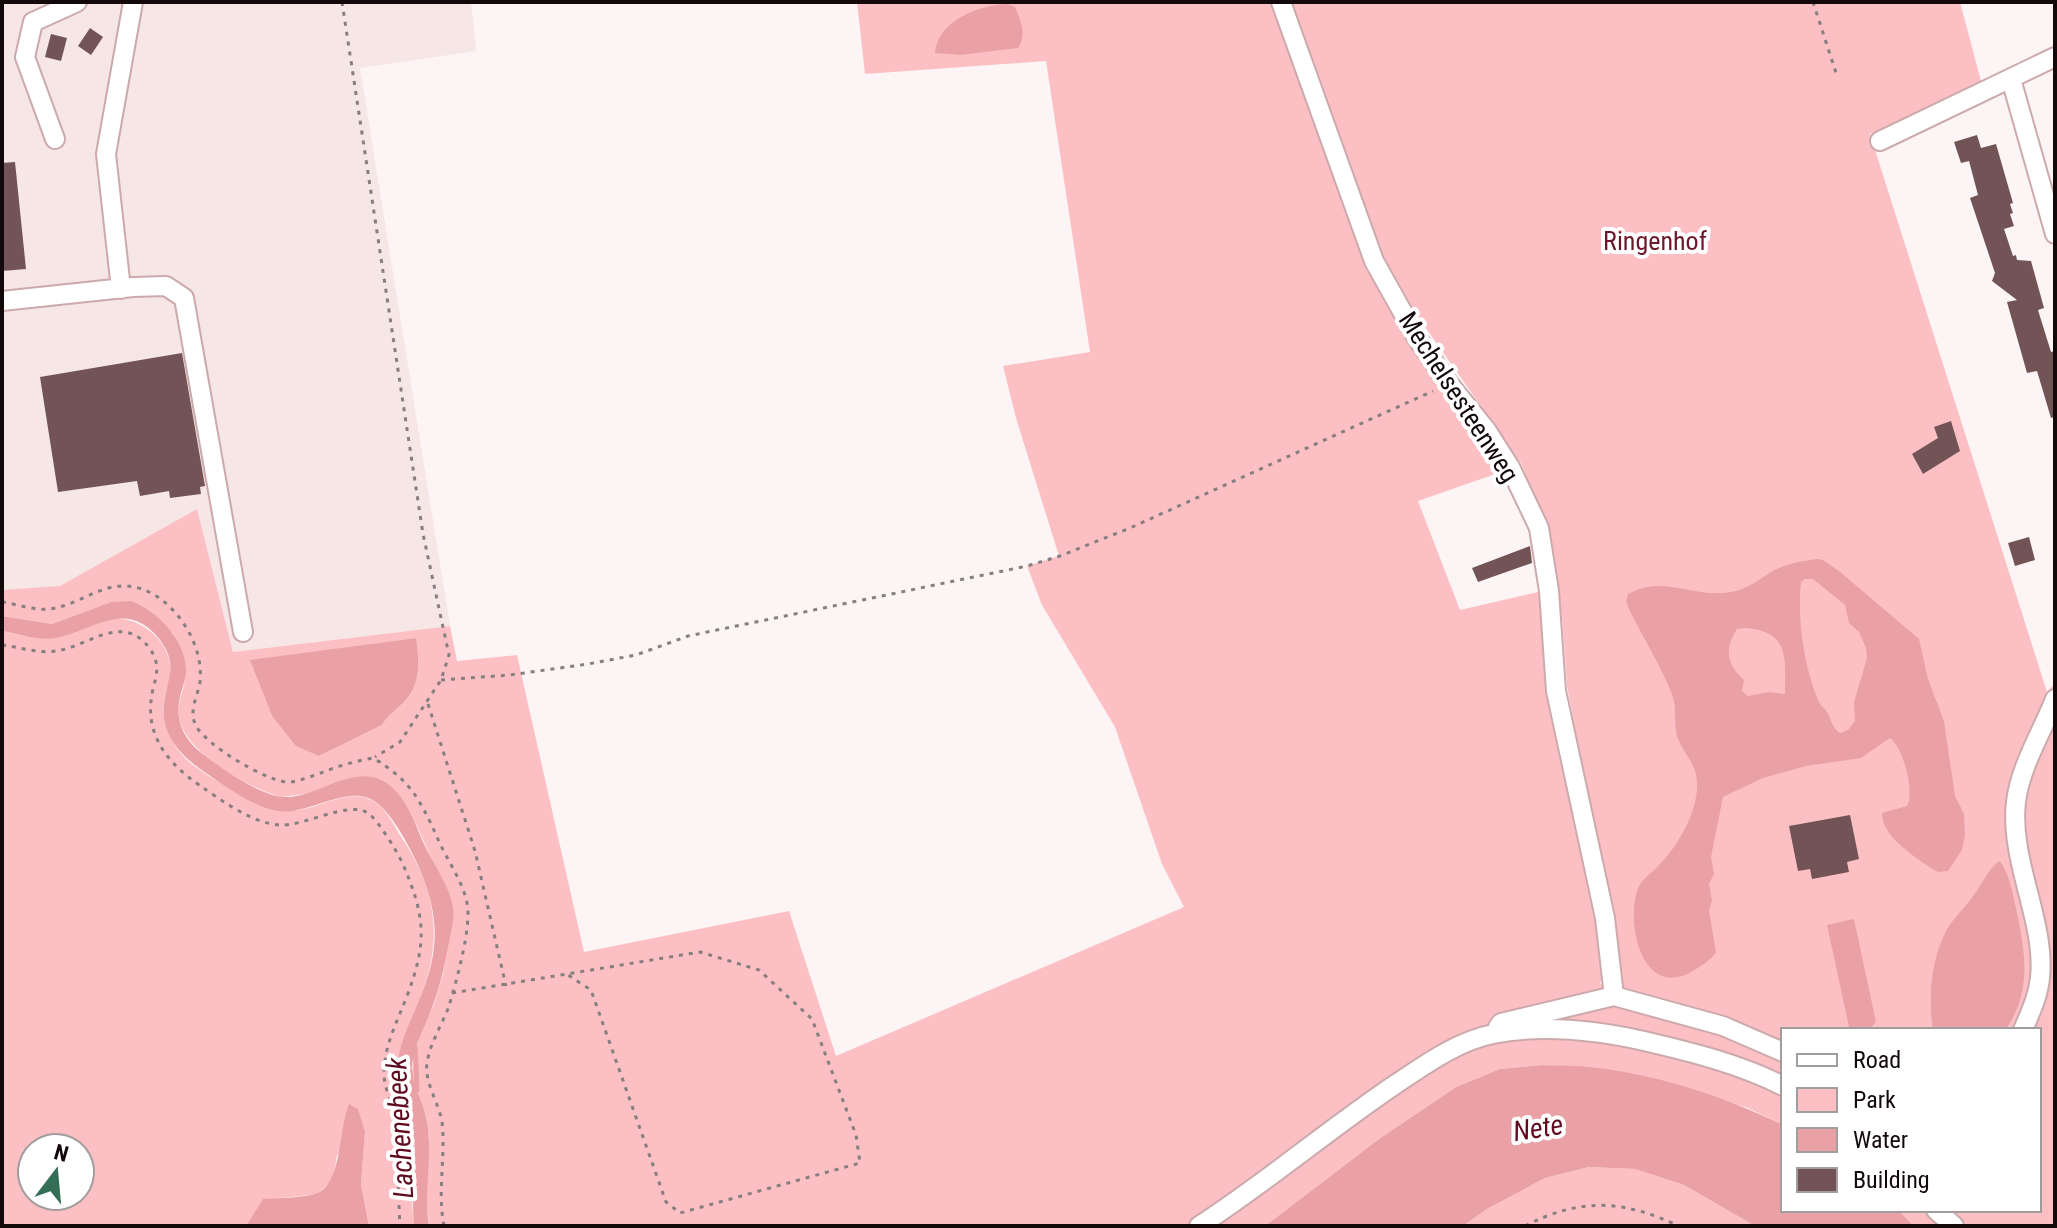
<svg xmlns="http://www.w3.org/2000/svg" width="2057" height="1228" font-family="'Roboto Condensed',sans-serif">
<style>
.built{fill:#f7e6e6}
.green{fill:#fcc0c4;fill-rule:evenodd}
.water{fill:#e9a1a6;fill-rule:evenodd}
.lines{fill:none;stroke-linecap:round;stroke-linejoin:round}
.stream{stroke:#e9a1a6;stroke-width:5}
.building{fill:#725456}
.minor-casing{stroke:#ccaaac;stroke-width:22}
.path{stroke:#877e7f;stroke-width:3;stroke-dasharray:4 6;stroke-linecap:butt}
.minor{stroke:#fff;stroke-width:18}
.labels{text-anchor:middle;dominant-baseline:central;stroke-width:8;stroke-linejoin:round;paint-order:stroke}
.park-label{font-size:26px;fill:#6b1829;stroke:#fff}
.street-label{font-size:26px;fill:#14090a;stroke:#fff}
.water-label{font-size:28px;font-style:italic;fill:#600b1f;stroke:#fff}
</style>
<rect width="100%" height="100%" fill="#fcf4f5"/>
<path class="built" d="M2 2H471L476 51 360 68 450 626 233 652 197 509 60 587 2 590Z"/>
<path class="green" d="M857 2H1273L1351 222 1504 471 1418 501 1460 610 1542 591 1598 919 1605 970 1600 984 1623 988 1567 686 1562 618 1550 535 1521 463 1399 290 1361 209 1288 2H1960L1981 81 1870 134 2047 692 2055 683V1226H1914L1898 1210H2039V1030H1783V1125L1748 1108 1673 1084 1597 1068 1541 1065 1500 1069 1456 1087 1379 1139 1265 1226H429L426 1193 429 1137 426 1116 412 1073 419 1038 434 1004 443 974 452 926 453 907 416 824 387 784 281 797C249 788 183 752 179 716 177 703 183 693 185 680 188 663 180 648 173 633L111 602 52 624 2 616V590L60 586 197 509 233 652 450 626 457 661 517 655 584 952 789 911 836 1056 1184 907 1162 864 1115 727 1042 605 1027 566 1059 556 1016 418 1003 366 1090 352 1046 61 865 74ZM416 638C419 657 421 680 409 696 401 707 389 713 382 725L319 756 272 716 251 661Z
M112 618C141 618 167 638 171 668 172 677 168 683 166 691 159 717 167 739 185 758 202 776 274 814 299 810 321 807 340 793 363 797 382 801 391 820 400 835 437 890 444 939 419 1002 410 1024 398 1046 397 1071 397 1092 413 1113 414 1135 415 1147 413 1159 412 1171 411 1190 412 1208 414 1226H369L361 1185 365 1132 337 1155 333 1179 318 1194 263 1200 246 1226H2V631L26 636 73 633ZM32 1148H80V1196H32Z
M1589 1167 1635 1169 1684 1185 1755 1226H1463L1487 1209 1545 1178Z"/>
<path class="water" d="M1008 4 1015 7C1021 20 1027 36 1018 48L960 55 935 53C938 20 979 5 1008 4Z
M1817 559 1823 560 1839 571 1919 639 1928 679 1944 721 1955 796 1964 814 1965 836 1962 850 1948 871 1938 872C1920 861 1881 837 1882 813L1907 806C1915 792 1903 747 1890 738L1861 758 1806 766 1763 778 1723 797 1711 857 1714 874 1709 884 1712 900 1709 911 1716 952C1711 960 1701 966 1693 971 1643 1000 1626 927 1637 891 1640 880 1652 873 1660 864 1679 844 1698 811 1697 783 1697 765 1684 754 1678 739 1673 725 1677 710 1673 697 1662 667 1643 638 1629 609L1626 601 1628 594C1665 574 1692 599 1731 592 1749 589 1760 578 1775 570 1788 563 1803 561 1817 559ZM1805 579H1813L1845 605 1849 623 1859 632 1866 648 1867 658 1854 702 1855 721 1848 730 1840 733C1831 727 1832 721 1827 712 1825 709 1821 706 1819 702 1804 668 1797 618 1801 582ZM1746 628C1790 632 1785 658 1785 694L1769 692 1748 696 1742 691 1744 680C1727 665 1724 648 1737 629Z
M131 601C157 611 184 638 186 668 187 678 182 687 180 697 175 718 182 737 199 751 218 766 260 796 283 797 318 799 355 760 388 784 408 799 415 825 425 846 434 865 449 885 453 907 455 919 451 931 449 943 445 963 441 983 434 1002 428 1021 417 1039 413 1059 409 1080 422 1097 426 1117 434 1152 423 1190 429 1226H414C411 1196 416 1166 414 1136 413 1113 398 1093 397 1072 397 1047 409 1025 418 1003 441 949 440 915 417 863 408 844 394 817 377 803 351 781 308 816 278 811 254 807 229 789 209 775 183 758 160 737 164 703 167 678 179 666 160 640 126 597 94 631 56 638 38 641 20 634 2 631V616L52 624 111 602Z
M416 638C419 657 421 680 409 696 401 707 389 713 382 725L319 756 296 746 272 716 250 660Z
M2000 861C2010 876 2012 891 2016 908 2025 951 2033 992 2005 1030H1933C1928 998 1931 960 1946 931 1953 918 1965 908 1973 896 1982 885 1988 868 2000 861Z
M1854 919 1876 1022 1869 1030H1853L1849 1027 1827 925Z
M1541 1065C1560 1066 1579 1065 1598 1068 1661 1076 1726 1097 1783 1125V1210H1898L1914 1226H1755L1684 1185 1635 1169 1589 1167 1545 1178 1487 1209 1463 1226H1265L1379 1139 1456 1087 1500 1069Z
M349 1104 358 1109 365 1132 361 1185 369 1226H246L263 1199C276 1198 309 1198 320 1192 342 1178 339 1128 349 1104Z"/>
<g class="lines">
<path class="stream" d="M415 1045 417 1090"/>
</g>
<path class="building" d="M90 28 103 37 91 55 78 46Z
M51 34 67 38 61 61 45 57Z
M1977 135 1981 148 1996 144 2013 203 2010 204 2013 213 2010 214 2014 226 2004 229 2013 256 2016 255 2017 260 2031 261 2044 308 2038 310 2051 352 2055 351V417L2051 418 2037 371 2027 373 2007 302 2017 300 1992 281 1995 273 1970 198 1978 195 1969 161 1961 163 1954 142Z
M15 162 26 269 2 271V163Z
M182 353 205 486 200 487 201 494 170 498 169 491 140 496 137 481 58 492 40 377Z
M1951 421 1960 451 1923 474 1912 454 1938 438 1934 427Z
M2029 537 2035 560 2015 566 2008 543Z
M1530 546 1532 563 1478 582 1472 568Z
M1850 815 1859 859 1847 862 1849 872 1812 879 1810 869 1798 871 1789 826Z"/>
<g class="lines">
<g class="minor-casing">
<path id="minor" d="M1281 2 1374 261 1417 338 1449 384 1487 431 1510 467 1539 528 1549 591 1556 691 1605 918 1614 996
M2011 79 2055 234
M55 139 25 57 33 22 77 2
M1880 141 2055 57
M121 289 106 154 133 2
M2 301 133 287 166 286 184 298 243 632
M1614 996 1723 1026 1783 1052
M1498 1027 1501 1023 1614 996
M2023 1030C2030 1013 2038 997 2040 978 2046 922 2009 860 2016 802 2020 767 2042 732 2055 699
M1936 1210 1954 1226
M1199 1226C1267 1182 1329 1129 1396 1084 1426 1064 1458 1041 1493 1034 1543 1024 1595 1030 1644 1041 1691 1052 1740 1064 1783 1086"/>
</g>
<path class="path" d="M342 2 423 534 449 655 441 680 400 742 375 757
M1813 2 1837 76
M2 602C17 604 35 611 50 609 86 604 109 573 149 592 180 607 204 648 200 682 198 696 189 709 195 724 202 743 271 785 291 782 303 780 315 775 326 771 341 765 357 761 373 758 409 779 420 799 437 837 446 859 462 879 467 903 472 927 456 982 449 1006 442 1025 430 1043 427 1063 424 1082 439 1103 442 1122 446 1156 437 1191 444 1226
M2 645C20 647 38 654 56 651 88 647 123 611 150 649 160 663 157 674 153 689 143 732 165 761 199 785 221 800 252 823 279 825 304 827 348 800 368 813 378 820 396 850 402 862 425 915 428 941 407 996 397 1022 385 1044 384 1071 383 1093 399 1113 401 1135 402 1147 399 1160 399 1172 398 1190 399 1208 400 1226
M441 680 510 675 588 664 636 655 688 636 1027 566 1060 556 1130 528 1433 391
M428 704 475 851 506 986
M452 993 700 952 759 970 812 1019 856 1135 860 1163 680 1213 666 1202 591 990 565 973
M1525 1226C1581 1197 1623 1200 1679 1226"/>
<use href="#minor" class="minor"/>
</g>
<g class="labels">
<g class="park-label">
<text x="1655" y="241">Ringenhof</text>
</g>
<g class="street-label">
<text transform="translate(1459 397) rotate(57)">Mechelsesteenweg</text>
</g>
<g class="water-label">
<text transform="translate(400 1128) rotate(-93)">Lachenebeek</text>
<text transform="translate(1538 1128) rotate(-9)">Nete</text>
</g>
</g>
<rect width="2057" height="1228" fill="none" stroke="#14090a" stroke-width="8"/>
<rect x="1781" y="1028" width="260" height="184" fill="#ffffff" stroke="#a19d9d" stroke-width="2"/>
<rect x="1797" y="1054" width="40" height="12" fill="#ffffff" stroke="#a19d9d" stroke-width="2"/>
<text x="1853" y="1068" font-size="24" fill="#14090a">Road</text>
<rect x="1797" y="1088" width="40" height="24" fill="#fcc0c4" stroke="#a19d9d" stroke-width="2"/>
<text x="1853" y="1108" font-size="24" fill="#14090a">Park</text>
<rect x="1797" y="1128" width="40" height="24" fill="#e9a1a6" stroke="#a19d9d" stroke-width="2"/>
<text x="1853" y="1148" font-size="24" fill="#14090a">Water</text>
<rect x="1797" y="1168" width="40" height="24" fill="#725456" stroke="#a19d9d" stroke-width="2"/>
<text x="1853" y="1188" font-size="24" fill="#14090a">Building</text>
<g transform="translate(56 1172) rotate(16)"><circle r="38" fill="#ffffff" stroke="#a19d9d" stroke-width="2"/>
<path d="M0-6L14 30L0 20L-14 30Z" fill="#356e56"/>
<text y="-12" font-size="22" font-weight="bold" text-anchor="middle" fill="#14090a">N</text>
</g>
</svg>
